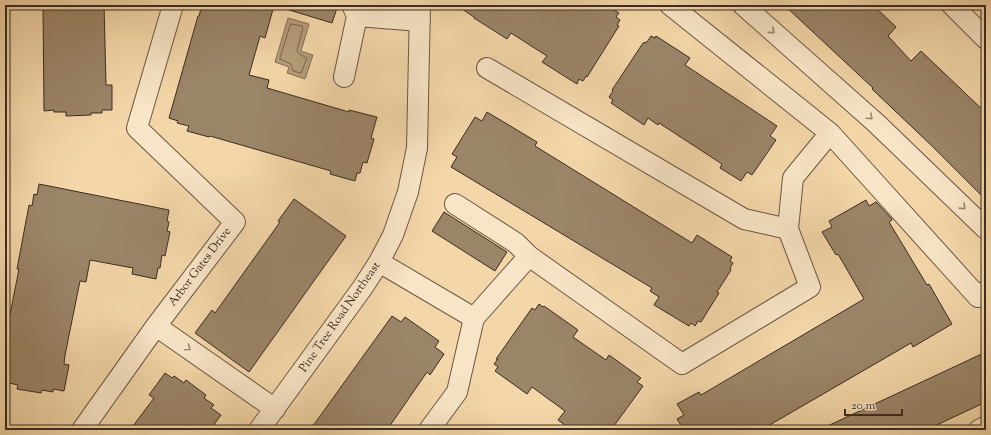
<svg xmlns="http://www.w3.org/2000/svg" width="991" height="435" font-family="'Sorts Mill Goudy',serif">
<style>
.water{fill:#b59d7b;stroke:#847058}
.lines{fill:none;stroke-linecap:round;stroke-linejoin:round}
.shore{stroke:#78644f;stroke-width:1}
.building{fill:#9b8569;stroke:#3b2c23}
.minor-casing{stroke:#695744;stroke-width:22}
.minor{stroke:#f8e5c7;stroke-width:20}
.oneway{stroke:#9a8875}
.labels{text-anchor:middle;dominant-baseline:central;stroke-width:3;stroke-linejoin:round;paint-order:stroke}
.street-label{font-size:12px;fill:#3b2c23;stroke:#f8e5c7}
</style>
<rect width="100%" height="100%" fill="#f4d7a9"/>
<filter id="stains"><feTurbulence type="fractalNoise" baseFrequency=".005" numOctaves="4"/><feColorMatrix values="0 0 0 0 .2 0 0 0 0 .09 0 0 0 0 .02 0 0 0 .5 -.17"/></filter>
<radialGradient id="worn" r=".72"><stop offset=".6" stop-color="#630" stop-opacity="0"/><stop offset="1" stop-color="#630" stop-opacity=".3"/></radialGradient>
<path class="water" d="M288 18 309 24 301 51 313 55 305 79 287 73 289 67 275 62Z"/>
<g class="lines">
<path class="shore" d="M291 24 302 26 303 28 297 50 299 54 307 58 301 73 293 71 291 64 280 59Z"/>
</g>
<path class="building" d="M43 5H104L106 85H112V110H102V113H91V115L66 116V112H54V110L44 111Z
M202 5H258L273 9 265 38 260 36 249 75 269 80 267 88 349 112V110L377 117 371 138 374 139 367 163 363 162 360 173H357L355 181 330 174 331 171 210 136 209 137 187 131 189 126 177 123 178 121 169 118 198 16H199Z
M287 5H338L332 23 286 9Z
M456 5H606L619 13 616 17 620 20 617 25 619 26 587 77 586 76 583 81 579 79 577 84 542 62 547 56 511 33 507 39 474 18V17Z
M784 5H873L896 27 888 36 911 61 921 51 986 113V200L932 146 872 89 873 88Z
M651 36 655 38 656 36 690 58 685 65 777 126 770 136 776 140 752 175 747 172 741 181 720 168 722 164 659 123 658 125 648 118 644 125 611 103 613 100 609 97 613 91 612 90 643 43 647 42Z
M487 112 537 142 535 146 692 243 697 235 732 257 730 261 733 263 730 268 731 270 717 292 719 293 701 322 698 321 695 326 691 323 689 326 654 305 659 297 650 291 652 288 451 167 457 157 452 154 475 117 482 121Z
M39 184 169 210 167 221 169 222 167 231 170 232 165 256 162 255 160 268H158L156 279 132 274 133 268 90 260 86 282 80 281 65 355 64 364 69 365 64 391 53 389V392L42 390 41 393 17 389 18 385 5 382V340L19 269H17L29 205 32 206 34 194 37 195Z
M294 199 346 236 249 372 195 333 212 310 215 313 280 222 278 221Z
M866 200 869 206 876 202 891 218 892 220 889 222 927 285 929 284 952 324 913 347 911 343 761 430H684L677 419 684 415 677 404 699 392 701 395 864 299 838 254 836 255 822 232 832 227 829 221Z
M444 212 507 252 495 271 432 231Z
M539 304 543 307 544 306 578 330 573 337 606 360 609 355 641 378 637 382 643 386 611 430H572L558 420 565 411 532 387 527 394 495 371 498 367 494 364 498 359H496L532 308 535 310Z
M392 316 401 322 405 317 439 341 435 347 444 354 430 375 427 372 387 430H310Z
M986 352V402L926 430H819Z
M165 373 172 378 174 376 184 383 186 380 206 395 204 398 214 405 211 408 221 415 210 430H130L154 398 149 395Z"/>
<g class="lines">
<g class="minor-casing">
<path id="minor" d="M352 5 357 16 420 21
M670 5 830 133 978 297 986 291
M743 5 876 123 986 229
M952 5 986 39
M487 68 744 219 788 229
M344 77 357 16
M455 204 516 243 529 256
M379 262 474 318
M156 326 275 409
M82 430 156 326 235 222 137 128 173 5
M259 430 363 287 379 262 393 235 408 192 417 148 420 5
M429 430 457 392 474 318 529 256 682 364 810 287 788 229 793 178 830 133
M979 430 986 426"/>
</g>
<use href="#minor" class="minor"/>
</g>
<defs><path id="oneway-chevron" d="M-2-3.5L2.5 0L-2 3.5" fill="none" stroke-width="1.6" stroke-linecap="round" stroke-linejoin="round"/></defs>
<g class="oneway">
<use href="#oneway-chevron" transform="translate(772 31) rotate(41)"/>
<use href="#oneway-chevron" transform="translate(870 117) rotate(42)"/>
<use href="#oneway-chevron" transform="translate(963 207) rotate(44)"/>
<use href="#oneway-chevron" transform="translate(188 348) rotate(35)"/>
</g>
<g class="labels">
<g class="street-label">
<text transform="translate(200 267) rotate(-53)">Arbor Gates Drive</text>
<text transform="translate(340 317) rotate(-55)">Pine Tree Road Northeast</text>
</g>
</g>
<rect width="991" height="435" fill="none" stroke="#f4d7a9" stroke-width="20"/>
<rect x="6" y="6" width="979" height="423" fill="none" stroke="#3b2c23" stroke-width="2"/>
<rect x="10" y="10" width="971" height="415" fill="none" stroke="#3b2c23"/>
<path d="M845 409v6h57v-6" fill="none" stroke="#3b2c23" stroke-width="2"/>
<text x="851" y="409" font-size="12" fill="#3b2c23" stroke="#f8e5c7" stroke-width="3" paint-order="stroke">20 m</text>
<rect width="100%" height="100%" filter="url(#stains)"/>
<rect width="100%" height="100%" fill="url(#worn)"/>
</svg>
